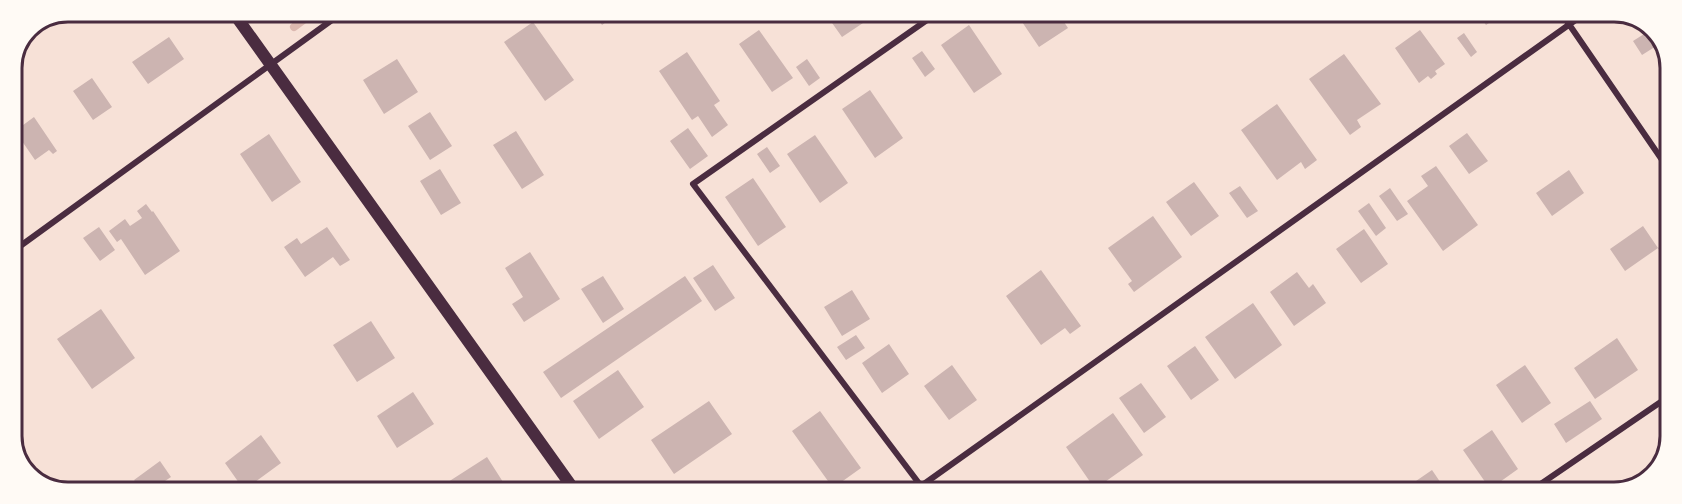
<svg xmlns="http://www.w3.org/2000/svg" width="1682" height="504" font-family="'Fira Sans Condensed',sans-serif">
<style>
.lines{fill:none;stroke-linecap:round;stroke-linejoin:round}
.stream{stroke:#dcb8b0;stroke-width:8}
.building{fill:#ccb4b1}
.path{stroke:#4a2c40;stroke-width:4}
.minor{stroke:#4a2c40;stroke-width:6}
.secondary{stroke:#4a2c40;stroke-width:12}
.rim{fill:none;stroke:#4a2c40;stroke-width:3}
</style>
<rect width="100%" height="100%" fill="#f7e1d7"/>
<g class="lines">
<path class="stream" d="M294 27 314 12"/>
</g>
<path class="building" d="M594 13H619L602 25Z
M825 13H855L863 23 842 37Z
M1016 13H1058L1068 28 1039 47Z
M1478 14H1502L1486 25Z
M533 22 574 80 545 101 504 42Z
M969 25 1002 74 974 93 941 45Z
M1652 29 1656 31 1661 43 1642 55 1633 41Z
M759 30 793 78 772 92 739 44Z
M1420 30 1445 64 1435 71 1437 74 1431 79 1428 76 1419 83 1395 48Z
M1464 33 1477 52 1471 57 1457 38Z
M169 37 184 59 148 84 132 62Z
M922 51 935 69 925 77 912 58Z
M687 52 720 101 714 105 728 125 712 137 698 116 692 120 659 71Z
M1344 54 1381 104 1357 120 1361 127 1350 135 1309 79Z
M397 59 418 92 384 114 363 80Z
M807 59 820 78 809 86 796 67Z
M92 78 112 107 93 120 73 91Z
M870 90 903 138 875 158 842 109Z
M1277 104 1317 160 1305 169 1301 162 1277 180 1241 130Z
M430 112 452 146 430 160 408 126Z
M34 117 57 151 53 154 49 150 35 160 15 131Z
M688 128 708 156 690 169 670 141Z
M516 131 544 175 522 189 493 145Z
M1467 133 1488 161 1469 174 1449 146Z
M269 134 301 182 272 202 240 154Z
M815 135 848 183 820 203 787 154Z
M767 147 780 166 770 173 757 154Z
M1436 166 1478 225 1443 251 1407 201 1428 186 1421 176Z
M440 169 461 203 441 215 420 181Z
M1569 170 1584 193 1552 216 1536 193Z
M753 178 786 227 758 246 725 197Z
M1194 182 1219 216 1191 236 1166 202Z
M1240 186 1258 211 1247 218 1229 193Z
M1390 188 1408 214 1397 221 1379 196Z
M1369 203 1386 228 1376 236 1358 211Z
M146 204 152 212 153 211 180 251 145 275 121 239 117 242 109 231 125 219 130 226 142 218 137 211Z
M1153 216 1182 257 1134 292 1128 284 1132 281 1108 248Z
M1643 226 1658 248 1625 271 1610 249Z
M99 227 115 250 100 261 83 238Z
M327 227 350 260 340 266 333 257 305 277 284 247 297 238 301 244Z
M1364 229 1388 264 1361 283 1336 249Z
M1669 241V264L1658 248Z
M530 252 560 299 524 322 512 304 523 297 505 268Z
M713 265 735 298 715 311 693 278Z
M1041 270 1081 326 1070 334 1065 328 1041 345 1006 296Z
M1297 272 1309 288 1313 284 1326 303 1294 326 1270 292Z
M603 276 624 309 603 323 581 289Z
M685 276 702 301 561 398 543 372Z
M852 290 870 319 842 336 824 307Z
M1253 303 1282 345 1235 379 1205 337Z
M101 309 135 358 92 389 57 339Z
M371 321 395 358 357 382 333 345Z
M856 335 865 348 846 360 837 347Z
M1617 338 1638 370 1595 399 1574 368Z
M889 344 909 374 882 393 862 363Z
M1195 346 1219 380 1191 400 1167 366Z
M952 365 977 400 949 420 924 386Z
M1525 365 1551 403 1522 423 1496 385Z
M618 370 644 407 599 439 573 401Z
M1141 383 1166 417 1144 433 1119 398Z
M413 392 434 424 397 448 377 416Z
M709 401 732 434 674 474 651 440Z
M1590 401 1602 419 1566 443 1554 424Z
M820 411 861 468 833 488 792 431Z
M1113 413 1143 455 1095 489 1066 447Z
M1492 430 1518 469 1490 489 1463 450Z
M261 435 281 463 244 490 225 463Z
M487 457 503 482 489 491 453 490 448 482Z
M160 461 171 477 165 481 171 490H141L134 480Z
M1432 470 1447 492H1400Z"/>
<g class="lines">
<path class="path" d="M593 483 598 491"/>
<path class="minor" d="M1562 14 1669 170
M12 252 343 12
M921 486 693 184 937 13
M914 491 1584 14
M1529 492 1668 397"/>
<path class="secondary" d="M233 12 575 491"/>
</g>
<path d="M0 0H1682V504H0ZM68 22H1614A46 46 0 0 1 1660 68V436A46 46 0 0 1 1614 482H68A46 46 0 0 1 22 436V68A46 46 0 0 1 68 22Z" fill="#fffaf5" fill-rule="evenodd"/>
<path class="rim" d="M68 22H1614A46 46 0 0 1 1660 68V436A46 46 0 0 1 1614 482H68A46 46 0 0 1 22 436V68A46 46 0 0 1 68 22Z"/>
</svg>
